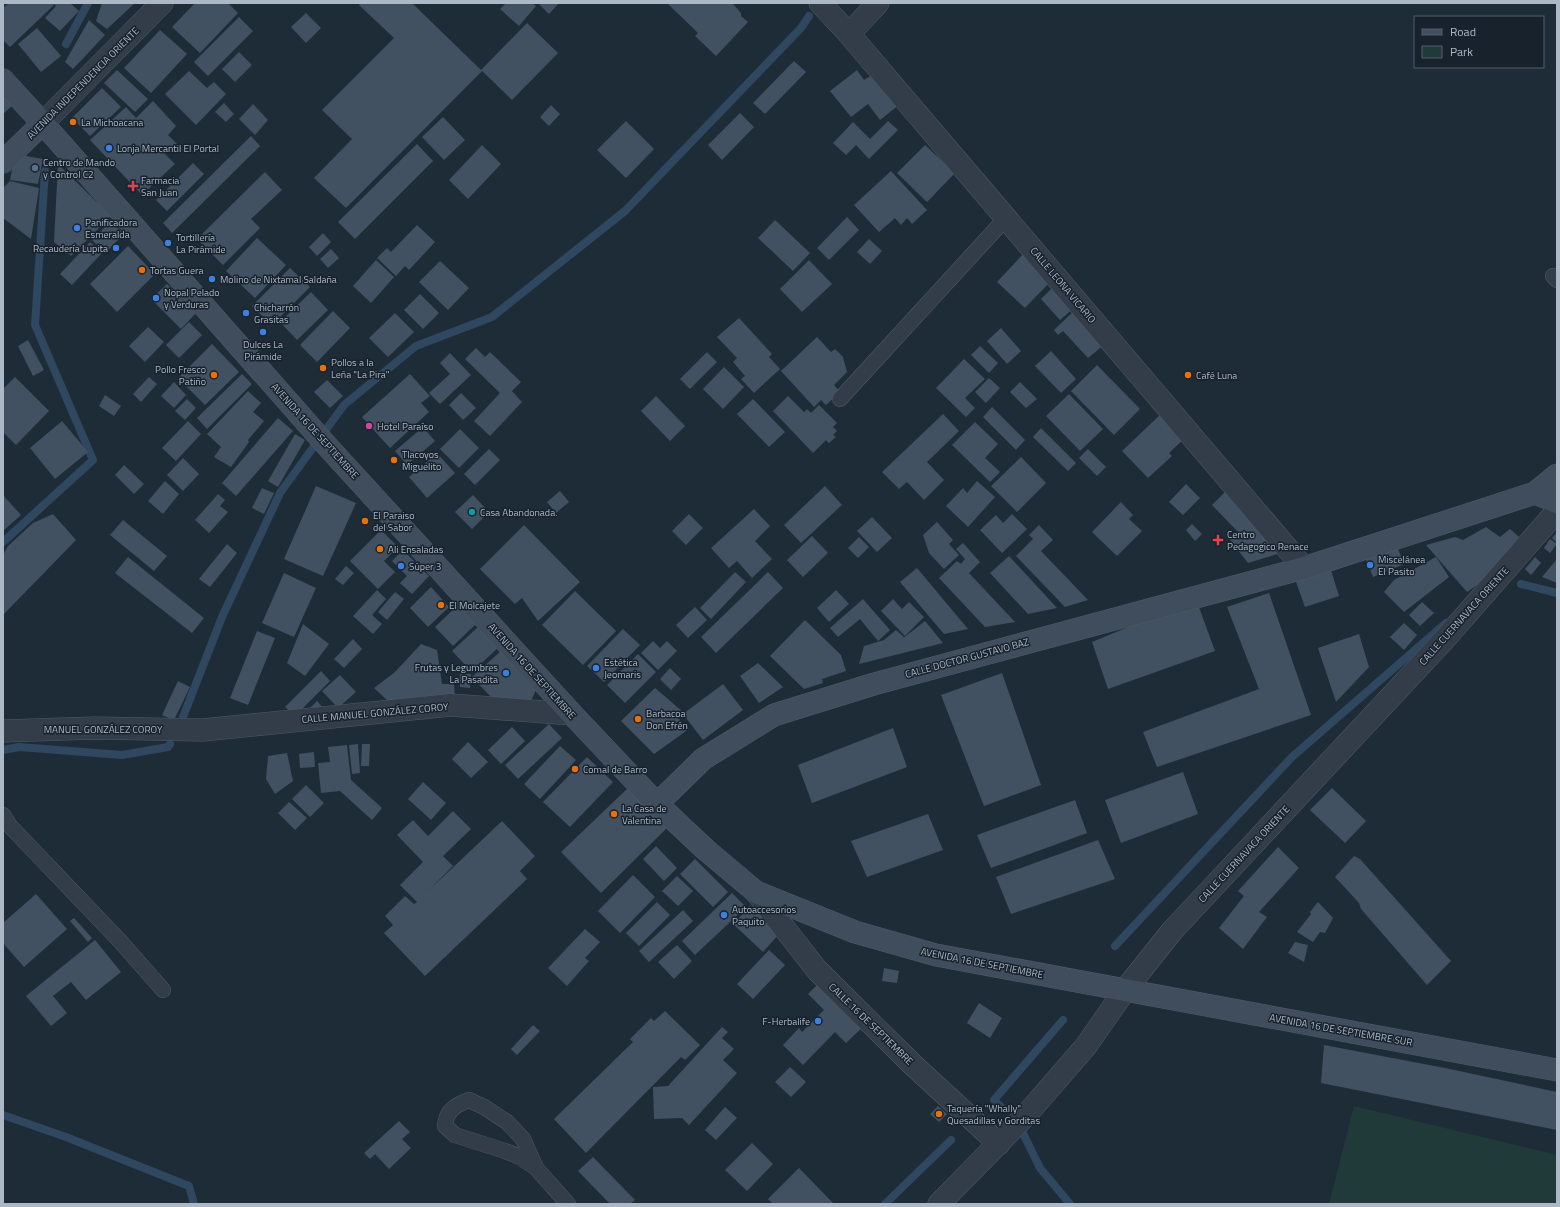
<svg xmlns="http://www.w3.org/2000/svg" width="1560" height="1207" font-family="'Titillium Web',sans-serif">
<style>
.green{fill:#203939}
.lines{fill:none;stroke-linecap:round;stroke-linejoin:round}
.stream{stroke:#2f475f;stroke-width:8}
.building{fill:#415161}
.service-casing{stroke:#4f5b67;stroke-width:16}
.minor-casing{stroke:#4f5b67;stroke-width:23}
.secondary-casing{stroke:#4f5b67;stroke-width:23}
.service{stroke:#323d49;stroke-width:15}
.minor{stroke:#323d49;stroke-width:22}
.secondary{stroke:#404d5c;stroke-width:22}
.food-dot{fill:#e8710a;stroke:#18222d;stroke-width:1.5}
.shop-dot{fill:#3f7fe0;stroke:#18222d;stroke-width:1.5}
.service-dot{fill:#5c6f8a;stroke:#18222d;stroke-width:1.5}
.health-dot{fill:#e0444e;stroke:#18222d;stroke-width:1.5}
.hotel-dot{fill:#d1479c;stroke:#18222d;stroke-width:1.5}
.culture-dot{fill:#0f9aa8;stroke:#18222d;stroke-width:1.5}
.labels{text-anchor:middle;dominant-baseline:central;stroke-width:3;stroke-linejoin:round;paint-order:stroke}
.street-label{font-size:10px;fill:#acb8c6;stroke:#18222d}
.poi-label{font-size:10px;fill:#acb8c6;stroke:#18222d;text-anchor:start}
</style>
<rect width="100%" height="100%" fill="#1e2c38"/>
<path class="green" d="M1354 1106 1557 1155V1204H1329Z"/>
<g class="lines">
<path class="stream" d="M66 44 88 3
M3 542 93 460 35 325 45 171
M1521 584 1557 593
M183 717 222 617 280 493 344 405 416 346 492 317 625 211 801 28 809 16
M3 750 19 747 122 755 168 747 170 744
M1115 946 1292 757 1446 623
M1002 1108 994 1100 1063 1020
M3 1115 66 1137 189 1186 194 1204
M1019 1125 1040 1168 1070 1204
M885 1204 951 1140"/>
</g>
<path class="building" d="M9 3H52L54 5 10 47 3 40V8Z
M53 3H70L79 11 60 31 45 18 56 6Z
M102 3H135L107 29 96 21Z
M195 3H228L238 13 200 53 172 27Z
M361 3H412L481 70 527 23 558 53 512 100 482 71 346 208 314 178 352 139 322 110 394 38 359 5Z
M506 3H532L536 6 519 26 500 9Z
M541 3H559L549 14 539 4Z
M667 3H734L733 4 741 13V16L748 22 716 56 695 36 698 33Z
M306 13 321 28 306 43 291 27Z
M239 17 253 31 208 76 194 62Z
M89 20 105 35 73 69 65 62Z
M37 28 61 56 41 72 18 44Z
M160 30 187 54 151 93 124 68Z
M239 52 252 65 235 82 222 69Z
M794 61 806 72 765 114 753 103Z
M117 70 148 99 135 112 104 83Z
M857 70 864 80 875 73 899 105 880 120 868 104 851 117 830 91Z
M189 71 207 88 214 82 226 94 196 125 165 94Z
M102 88 121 107 90 136 72 118Z
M3 92 14 104 3 114Z
M153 101 176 126 168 135 177 144 165 154 175 164 142 195 90 140 126 107 136 118Z
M224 103 234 114 226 122 215 112Z
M253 104 268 120 255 135 239 119Z
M551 105 560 114 549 126 540 117Z
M740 113 754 127 722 160 708 145Z
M443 117 465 140 444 160 422 137Z
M626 121 654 149 626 178 597 150Z
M888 121 898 130 869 159 856 145 846 155 833 143 853 122 870 139Z
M251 136 260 146 172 233 163 223Z
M417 144 433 161 355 239 338 222Z
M482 145 501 164 468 199 449 180Z
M925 145 955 173 927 202 897 173Z
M15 154 43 159 38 184 10 180Z
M193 163 204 174 167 211 156 200Z
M58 164 111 216 71 256 54 242Z
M891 171 927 210 912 224 907 218 901 225 895 218 879 232 854 205Z
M265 172 282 190 251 219 260 228 223 265 197 239Z
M10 181 39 188 31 239 3 218V188Z
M847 217 859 230 829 260 817 248Z
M775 220 810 253 793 271 758 238Z
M111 221 124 234 105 253 92 240Z
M417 225 435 242 409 270 405 266 396 276 377 258 387 248 391 252Z
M323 233 331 242 317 256 309 247Z
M257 238 286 265 255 298 226 271Z
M869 239 882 251 870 264 857 252Z
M90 242 102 253 72 285 60 274Z
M128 246 155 274 117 312 90 284Z
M331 249 339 258 328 268 320 259Z
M1024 253 1052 280 1025 308 997 282Z
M376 260 394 277 371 303 353 286Z
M809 260 832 284 802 312 780 289Z
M440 261 469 288 448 310 419 282Z
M290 268 310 287 272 325 252 306Z
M167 284 196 313 181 329 151 299Z
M1055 285 1075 307 1060 320 1041 299Z
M311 292 328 310 297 340 280 322Z
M420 294 439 313 423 329 404 310Z
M1075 310 1105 344 1088 358 1063 331 1058 335 1054 330Z
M333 311 350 328 317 362 300 345Z
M395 313 414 332 388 357 369 338Z
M739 318 772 354 769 357 780 369 754 393 741 379 745 376 733 362 737 358 717 337Z
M189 322 202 335 179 358 166 345Z
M148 327 164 342 145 362 129 346Z
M1001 328 1021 351 1007 364 987 341Z
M817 337 831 352 835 349 843 357 847 372 834 385 840 392 826 405 821 400 814 407 781 371Z
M28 340 44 370 33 376 18 346Z
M212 344 239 372 205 405 178 378Z
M980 346 998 363 989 373 971 355Z
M476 348 485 357 490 352 521 382 512 391 522 402 490 436 474 421 500 393 465 359Z
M1051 351 1076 379 1061 393 1035 366Z
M707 352 717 362 690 389 680 379Z
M450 353 471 375 440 404 429 393 450 374 440 363Z
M964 359 985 379 965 398 975 408 966 417 936 388Z
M1097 365 1140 409 1114 435 1071 391Z
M724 367 744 387 723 409 703 389Z
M242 374 252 384 207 429 197 418Z
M410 374 430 396 421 403 429 412 390 448 362 417Z
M15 377 49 411 16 445 3 432V389Z
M149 377 157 384 141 402 133 394Z
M989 378 1000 388 986 403 975 392Z
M327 380 343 396 330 408 314 392Z
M174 382 186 395 174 408 161 396Z
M1020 382 1037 399 1026 408 1010 392Z
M248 391 261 403 253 412 264 421 248 440 249 442 231 467 214 457 221 447 207 434Z
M461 393 476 408 463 420 449 405Z
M1069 394 1103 429 1080 451 1046 416Z
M105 395 121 406 114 416 99 406Z
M656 396 685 426 670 441 641 411Z
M788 396 804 412 807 409 811 413 819 405 837 423 833 427 837 431 833 435 836 437 829 443 826 440 813 453 773 411Z
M187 399 196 408 185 420 175 411Z
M753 399 785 432 769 447 737 414Z
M992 407 1025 440 1016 450 983 417Z
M1163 412 1186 437 1169 453 1172 456 1148 478 1122 451Z
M943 414 959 431 927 462 944 480 924 500 907 482 899 489 882 472Z
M278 418 293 431 236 496 222 483Z
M62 421 88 452 55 479 30 448Z
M188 421 201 434 176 461 162 448Z
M975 422 998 444 985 458 1000 472 990 482 952 445Z
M423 427 435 441 407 465 395 451Z
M1041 428 1076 463 1068 471 1033 437Z
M460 429 479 448 459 468 440 449Z
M295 434 305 440 278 487 268 481Z
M489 449 500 460 475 485 464 474Z
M1088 449 1106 467 1097 476 1079 458Z
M437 453 455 473 427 498 409 477Z
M1021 457 1046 483 1017 512 991 486Z
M183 458 199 474 183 491 167 475Z
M124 465 144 484 134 494 115 475Z
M165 481 179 494 163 514 148 501Z
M977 481 995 497 968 527 946 506 963 488 967 493Z
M1186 484 1200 498 1183 515 1169 502Z
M316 486 356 503 323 576 284 559Z
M825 486 842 505 801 543 784 525Z
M262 488 274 493 264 514 252 508Z
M560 491 569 502 556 513 547 502Z
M1226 491 1284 552 1248 563 1227 536H1242L1212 505Z
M218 494 225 500 220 506 228 512 209 533 195 520Z
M3 495 21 515 3 531Z
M473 495 489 512 472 529 455 512Z
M1121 502 1133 515 1129 519 1142 531 1117 556 1092 532Z
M754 509 770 526 755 541 772 559 752 578 737 561 729 568 711 548Z
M53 514 76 540 3 615V555L8 546 33 523Z
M689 514 703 528 686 545 672 531Z
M1012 514 1027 529 1002 553 980 530 996 515 1003 523Z
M872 517 892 538 877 552 857 531Z
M123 520 167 556 154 571 110 535Z
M937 522 953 540 949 544 959 555 944 569 929 553 923 535Z
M1192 524 1202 534 1195 541 1186 530Z
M524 525 580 582 538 621 522 598 515 604 480 569Z
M1039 525 1053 540 1041 551 1088 600 1065 607 1016 556 1033 539 1029 535Z
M1486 527 1500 537 1510 529 1519 537 1496 572 1467 592 1426 545 1455 537 1463 540Z
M381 530 398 547 384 561 395 572 378 589 350 561Z
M1557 532V541L1556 542 1552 538Z
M812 536 828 553 803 577 787 560Z
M859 537 869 547 858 558 848 548Z
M1550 539 1557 544 1550 553 1544 548Z
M963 543 980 562 969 573 1015 622 985 627 939 578 957 561 961 564 965 559 956 549Z
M227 544 237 553 210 587 199 579Z
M1396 544 1404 564 1373 577 1365 557Z
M403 550 429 576 412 594 400 583 407 576 392 561Z
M1009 556 1057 608 1028 614 990 573Z
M128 557 204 618 192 633 115 573Z
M1436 557 1449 577 1404 612 1384 592 1394 580Z
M1535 557 1541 563 1531 575 1525 569Z
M1557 559V583L1542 577Z
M346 566 354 573 343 585 335 579Z
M1330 567 1339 596 1305 607 1295 579Z
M917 568 968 629 944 634 900 582Z
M735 572 746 582 711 619 700 608Z
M768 572 783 588 716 653 701 637Z
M284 573 316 588 294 637 262 623Z
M431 587 449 607 428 627 410 608Z
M377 590 386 599 372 615 382 624 373 634 353 616Z
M836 590 849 604 829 622 817 608Z
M575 591 616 631 583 665 542 625Z
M395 592 404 599 387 620 378 612Z
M1269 593 1311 715 1157 767 1143 732 1259 689 1227 607Z
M863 599 890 630 878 641 860 619 838 637 830 628Z
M893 599 902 609 909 602 924 617 905 636 881 611Z
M1196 599 1215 651 1108 689 1092 642Z
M1422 602 1434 613 1420 626 1409 615Z
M459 604 477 623 453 646 435 627Z
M695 607 707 620 688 638 676 625Z
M805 620 841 655 846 671 822 679 823 683 804 689 770 656Z
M925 621 943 643 859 664 864 646 884 640 896 630 904 637 902 639Z
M1404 623 1417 635 1404 650 1390 637Z
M303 624 329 644 305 676 287 663Z
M480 625 500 646 472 672 452 651Z
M623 629 640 645 604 682 587 666Z
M257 631 275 638 248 705 230 698Z
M1359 634 1369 667 1336 702 1318 648Z
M353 639 362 649 344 668 334 659Z
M653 641 660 648 667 641 677 651 658 670 641 653Z
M421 644 437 650 442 684H454L455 699 388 701 374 688 395 672Z
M501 651 536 690 530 703 491 697 472 677Z
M638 654 656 672 625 703 607 685Z
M758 663 783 687 759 703 740 676Z
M670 668 681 679 671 690 660 679Z
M321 671 330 681 295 716 285 707Z
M1002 673 1041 785 984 806 941 695Z
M460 674H471L470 688 460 687Z
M340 675 356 692 338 708 322 691Z
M178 681 190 687 174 720 162 715Z
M723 684 743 710 703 740 683 714Z
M655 688 683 712 678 718 689 729 654 754 621 721Z
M317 701 327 712 302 716Z
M549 724 562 738 518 779 505 765Z
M512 727 525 741 501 764 488 750Z
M893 728 907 767 812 803 798 765Z
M468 742 488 762 471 778 452 759Z
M358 744 360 773 352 774 349 745Z
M362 744H370L369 766H361Z
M347 745 351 780 382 808 372 820 340 791 321 793 318 763 330 762 328 747Z
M560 746 576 760 540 799 524 784Z
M314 752 315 767 300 768 299 754Z
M287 753 293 781 275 794 266 779 268 756Z
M587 757 613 782 570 827 543 802Z
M1183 772 1198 814 1121 843 1105 800Z
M423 782 446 803 431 820 408 799Z
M306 785 324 803 310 817 292 799Z
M628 788 665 825 666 829 601 893 561 852Z
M1332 788 1366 821 1345 843 1310 810Z
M1075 800 1087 833 991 868 977 835Z
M289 802 307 818 295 830 278 813Z
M453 811 471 829 443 856 453 866 428 891 502 821 535 856 520 871 527 879 425 976 384 933 393 925 385 916 405 896 414 904 417 902 400 885 423 862 397 835 413 820 428 836Z
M928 814 943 850 867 877 851 841Z
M1098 840 1115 879 1011 914 996 877Z
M656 846 677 868 664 881 643 859Z
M1278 847 1299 868 1259 912 1267 917 1243 949 1219 928 1244 896 1238 891Z
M1354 856 1360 859 1451 961 1427 985 1361 909 1359 903 1335 877Z
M695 859 728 892 713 907 680 874Z
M633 875 655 897 620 933 598 911Z
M677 876 693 891 678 906 662 891Z
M732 893 746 907 695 955 682 941Z
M36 894 67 929 24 967 3 943V923Z
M657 902 670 915 639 946 626 933Z
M1318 902 1333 918 1325 933 1320 932 1313 942 1297 932 1311 914 1310 912Z
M750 906 780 933 763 952 733 924Z
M683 910 693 921 649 962 639 951Z
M74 918 92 938 88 942 70 921Z
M585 929 600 942 585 958 589 961 567 986 548 968Z
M95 940 121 972 86 1000 71 982 53 996 67 1013 51 1026 26 996Z
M1295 942 1308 945 1304 962 1288 953Z
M677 945 692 961 674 979 658 962Z
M769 950 785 965 753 999 737 984Z
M884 968 899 971 897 983 882 981Z
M820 982 864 1026 846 1043 835 1032 803 1065 783 1045 799 1028 802 1032 824 1010 808 994Z
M979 1003 1002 1018 990 1038 967 1023Z
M665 1011 700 1045 685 1060 681 1057 586 1153 554 1119 633 1042 630 1039 651 1018 654 1021Z
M533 1025 540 1031 517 1055 511 1049Z
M722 1027 728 1032 722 1038 734 1049 723 1060 737 1073 689 1125 682 1118 654 1119 653 1087 668 1086Z
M1324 1045 1445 1068 1557 1092V1130L1321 1083Z
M790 1067 806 1082 791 1097 775 1082Z
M938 1106 947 1114 939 1122 930 1114Z
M725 1107 737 1118 716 1140 705 1130Z
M399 1121 410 1132 402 1139 411 1148 389 1169 375 1154 370 1159 364 1153Z
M752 1143 773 1164 747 1191 725 1170Z
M593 1157 635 1200 630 1204H610L578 1171Z
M799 1168 833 1203 831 1204H773L768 1199Z"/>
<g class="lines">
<g class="service-casing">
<path id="service" d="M1553 276 1557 280
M840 399 1006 218
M3 815 10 826 120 941 163 990
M536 1168 520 1157 505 1151 455 1135 445 1126C446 1111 455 1105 469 1100L484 1107 507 1122 523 1139 536 1168 568 1204"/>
</g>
<g class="minor-casing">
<path id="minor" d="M820 3 849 34 1304 568
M849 34 878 3
M43 123 162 3
M3 731 95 728 203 730 451 705 572 714
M756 892 817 970 913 1065 999 1144
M939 1204 1027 1114 1086 1046 1125 990 1172 931 1443 641 1557 511"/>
</g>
<g class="secondary-casing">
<path id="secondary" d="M3 80 55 137 328 447 572 714 657 804 706 850 756 892 855 932 936 955 1557 1070
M3 162 43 123
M1535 493 1557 502
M657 804 703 759 774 715 874 684 1304 568 1535 493 1557 475"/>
</g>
<use href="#service" class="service"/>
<use href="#minor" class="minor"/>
<use href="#secondary" class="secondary"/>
</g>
<g class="food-dot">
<circle cx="73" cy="122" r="4"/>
<circle cx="142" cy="270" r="4"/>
<circle cx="323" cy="368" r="4"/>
<circle cx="214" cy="375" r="4"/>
<circle cx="1188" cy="375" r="4"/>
<circle cx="394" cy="460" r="4"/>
<circle cx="365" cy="521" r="4"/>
<circle cx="380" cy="549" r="4"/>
<circle cx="441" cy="605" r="4"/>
<circle cx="638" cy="719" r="4"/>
<circle cx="575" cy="769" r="4"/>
<circle cx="614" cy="814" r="4"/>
<circle cx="939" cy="1114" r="4"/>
</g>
<g class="shop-dot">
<circle cx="109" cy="148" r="4"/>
<circle cx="77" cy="228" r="4"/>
<circle cx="168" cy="243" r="4"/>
<circle cx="116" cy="248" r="4"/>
<circle cx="212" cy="279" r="4"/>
<circle cx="156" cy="298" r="4"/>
<circle cx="246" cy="313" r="4"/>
<circle cx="263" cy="332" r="4"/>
<circle cx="1370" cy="565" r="4"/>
<circle cx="401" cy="566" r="4"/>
<circle cx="596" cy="668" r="4"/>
<circle cx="506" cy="673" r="4"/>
<circle cx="724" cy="915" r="4"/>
<circle cx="818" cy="1021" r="4"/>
</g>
<circle class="service-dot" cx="35" cy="168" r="4"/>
<g class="health-dot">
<path d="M131 180h4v4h4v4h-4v4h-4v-4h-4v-4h4z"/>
<path d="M1216 534h4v4h4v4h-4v4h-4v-4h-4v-4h4z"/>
</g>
<circle class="hotel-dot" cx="369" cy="426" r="4"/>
<circle class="culture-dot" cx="472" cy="512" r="4"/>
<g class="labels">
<g class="street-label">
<text transform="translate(83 83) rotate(-45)">AVENIDA INDEPENDENCIA ORIENTE</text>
<text transform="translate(1063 285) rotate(50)">CALLE LEONA VICARIO</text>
<text transform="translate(315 431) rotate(48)">AVENIDA 16 DE SEPTIEMBRE</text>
<text transform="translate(1464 616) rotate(-48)">CALLE CUERNAVACA ORIENTE</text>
<text transform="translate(967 658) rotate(-15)">CALLE DOCTOR GUSTAVO BAZ</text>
<text transform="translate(532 671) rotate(48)">AVENIDA 16 DE SEPTIEMBRE</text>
<text transform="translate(375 713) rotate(-5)">CALLE MANUEL GONZÁLEZ COROY</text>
<text x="103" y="729">MANUEL GONZÁLEZ COROY</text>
<text transform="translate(1244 854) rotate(-47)">CALLE CUERNAVACA ORIENTE</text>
<text transform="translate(982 963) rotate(11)">AVENIDA 16 DE SEPTIEMBRE</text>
<text transform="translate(871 1024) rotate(44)">CALLE 16 DE SEPTIEMBRE</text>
<text transform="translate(1341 1030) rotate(10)">AVENIDA 16 DE SEPTIEMBRE SUR</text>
</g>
<g class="poi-label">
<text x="81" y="122">La Michoacana</text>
<text x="117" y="148">Lonja Mercantil El Portal</text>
<text x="43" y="162">Centro de Mando<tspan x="43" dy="12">y Control C2</tspan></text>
<text x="141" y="180">Farmacia<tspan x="141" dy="12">San Juan</tspan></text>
<text x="85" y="222">Panificadora<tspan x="85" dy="12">Esmeralda</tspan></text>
<text x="176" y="237">Tortillería<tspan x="176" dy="12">La Pirámide</tspan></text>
<text x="108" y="248" text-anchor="end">Recaudería Lupita</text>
<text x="150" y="270">Tortas Guera</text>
<text x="220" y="279">Molino de Nixtamal Saldaña</text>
<text x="164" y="292">Nopal Pelado<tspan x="164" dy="12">y Verduras</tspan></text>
<text x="254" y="307">Chicharrón<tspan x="254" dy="12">Grasitas</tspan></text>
<text x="263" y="344" text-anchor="middle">Dulces La<tspan x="263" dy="12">Pirámide</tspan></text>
<text x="331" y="362">Pollos a la<tspan x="331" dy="12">Leña "La Pira"</tspan></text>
<text x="206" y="369" text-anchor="end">Pollo Fresco<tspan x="206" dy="12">Patiño</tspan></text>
<text x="1196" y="375">Café Luna</text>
<text x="377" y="426">Hotel Paraíso</text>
<text x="402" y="454">Tlacoyos<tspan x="402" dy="12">Miguelito</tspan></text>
<text x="480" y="512">Casa Abandonada.</text>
<text x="373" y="515">El Paraiso<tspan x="373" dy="12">del Sabor</tspan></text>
<text x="1227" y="534">Centro<tspan x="1227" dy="12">Pedagogico Renace</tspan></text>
<text x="388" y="549">Ali Ensaladas</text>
<text x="1378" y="559">Miscelánea<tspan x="1378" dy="12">El Pasito</tspan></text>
<text x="409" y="566">Súper 3</text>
<text x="449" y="605">El Molcajete</text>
<text x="604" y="662">Estética<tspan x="604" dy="12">Jeomaris</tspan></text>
<text x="498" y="667" text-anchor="end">Frutas y Legumbres<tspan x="498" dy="12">La Pasadita</tspan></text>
<text x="646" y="713">Barbacoa<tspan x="646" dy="12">Don Efrén</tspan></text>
<text x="583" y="769">Comal de Barro</text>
<text x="622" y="808">La Casa de<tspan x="622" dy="12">Valentina</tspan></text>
<text x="732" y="909">Autoaccesorios<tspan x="732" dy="12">Paquito</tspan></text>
<text x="810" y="1021" text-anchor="end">F-Herbalife</text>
<text x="947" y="1108">Taquería "Whally"<tspan x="947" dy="12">Quesadillas y Gorditas</tspan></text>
</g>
</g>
<rect width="1560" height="1207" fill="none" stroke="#acb8c6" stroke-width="8"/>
<rect x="1414" y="16" width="130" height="52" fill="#18222d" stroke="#535e6a"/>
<rect x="1422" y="29" width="20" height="6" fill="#404d5c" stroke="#535e6a"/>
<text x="1450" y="36" font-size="12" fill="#acb8c6">Road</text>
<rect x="1422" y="46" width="20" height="12" fill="#203939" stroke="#535e6a"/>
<text x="1450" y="56" font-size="12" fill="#acb8c6">Park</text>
</svg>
